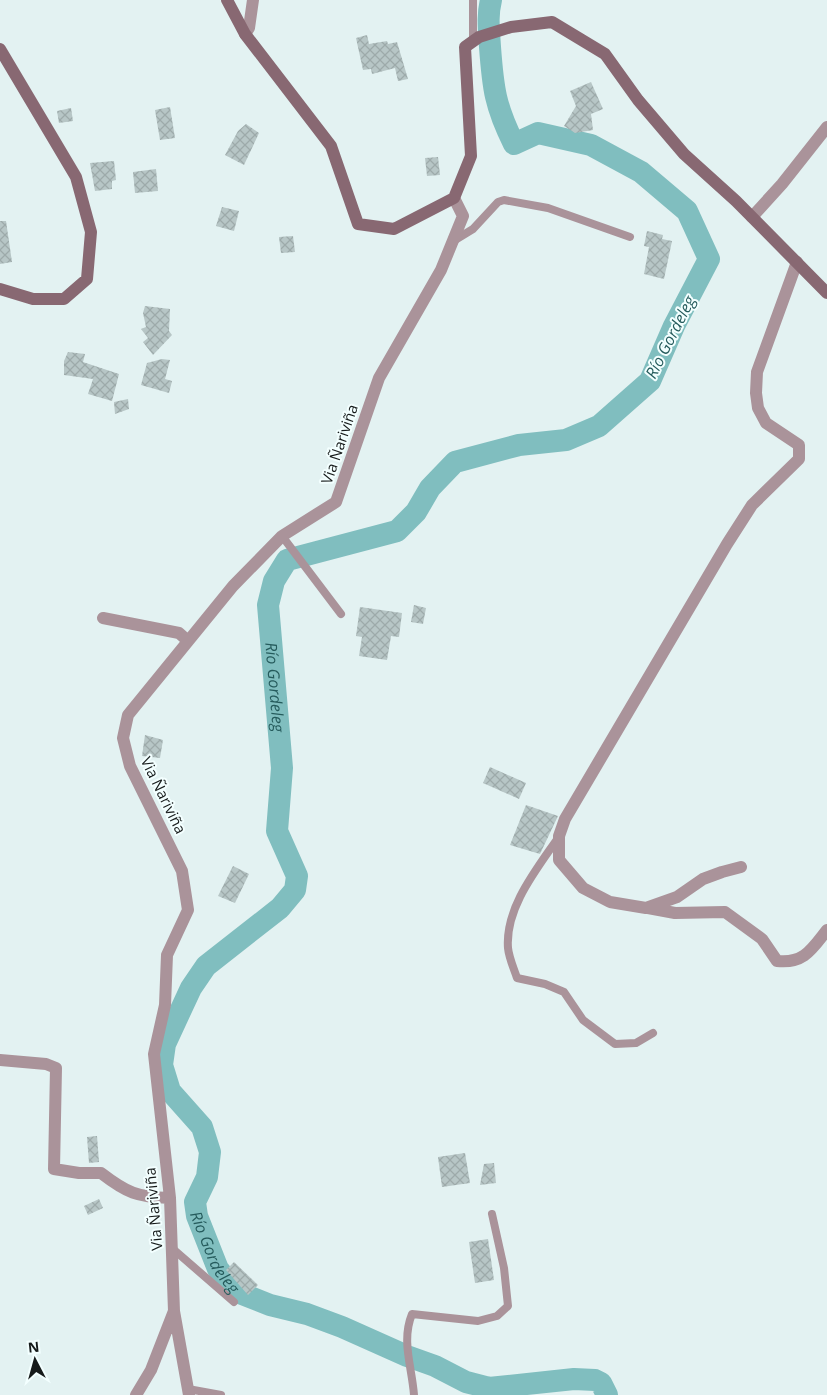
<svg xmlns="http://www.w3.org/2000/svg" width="827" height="1395" font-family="'Open Sans',sans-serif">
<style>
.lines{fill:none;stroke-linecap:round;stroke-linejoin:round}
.river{stroke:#80bebf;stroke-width:22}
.building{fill:url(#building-cross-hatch)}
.lane{stroke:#aa939a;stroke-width:8}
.street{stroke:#aa939a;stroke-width:12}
.secondary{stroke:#886872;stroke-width:12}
.labels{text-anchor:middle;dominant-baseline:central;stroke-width:4;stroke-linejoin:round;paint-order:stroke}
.street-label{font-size:15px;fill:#161b1b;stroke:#f3ffff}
.water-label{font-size:16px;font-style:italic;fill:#255b5c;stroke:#f3ffff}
</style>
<defs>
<pattern id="building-cross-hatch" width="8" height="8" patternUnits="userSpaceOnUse" patternTransform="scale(1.25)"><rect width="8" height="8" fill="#b7c6c6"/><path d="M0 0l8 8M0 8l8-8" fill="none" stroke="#9daaaa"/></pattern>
</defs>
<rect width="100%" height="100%" fill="#e3f2f2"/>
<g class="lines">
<path class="river" id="s1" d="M491 0C487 16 489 30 490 47 493 88 495 106 514 144L538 133 591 145 641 172 687 211 709 259 674 326 650 381 599 426 566 440 519 445 455 462 430 488 416 512 397 531 287 560 274 581 268 605 282 768 277 831 297 876 295 890 280 908 206 966 191 988 165 1044 162 1065 170 1091 202 1127 210 1152 207 1177 195 1202 197 1216 218 1269 237 1292 270 1305 307 1314 342 1327 407 1356 435 1366 466 1382 489 1388 574 1379 595 1380 601 1383 607 1395"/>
</g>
<path class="building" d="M367 35 369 44 387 41 388 44 397 42 408 79 398 81 395 68 372 74 371 69 363 70 356 38Z
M591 82 603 109 591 114 593 130 575 133 564 126 576 106 570 91Z
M170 107 175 138 160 140 155 110Z
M71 108 73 121 59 123 57 111Z
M246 124 259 133 244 165 225 155 238 131Z
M438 157 440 175 427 176 425 158Z
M114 161 116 180 112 181V189L95 191 90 163Z
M156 169 158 191 135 193 133 172Z
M222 207 239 211 234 231 216 226Z
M0 221H6L12 262 0 264Z
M647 231 663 235 662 239 672 241 664 279 644 274 649 247 644 246Z
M293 236 295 252 281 253 279 237Z
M145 306 170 309 169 331 172 335 153 355 143 342 148 338 141 329 146 327 143 313Z
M68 352 85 354 83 362 119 374 112 401 88 394 93 379 64 375V361Z
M162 359 170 360 165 379 172 381 169 393 141 385 147 363Z
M128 399 129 409 115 414 114 402Z
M414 605 426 608 423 624 411 622Z
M360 607 402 613 399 637 391 636 387 660 359 656 362 637 356 636Z
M145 735 163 740 160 758 142 756Z
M490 767 526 783 519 799 483 783Z
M526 805 558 816 540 854 510 845Z
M233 866 249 874 235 903 218 896Z
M97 1136 99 1162 89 1163 87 1137Z
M465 1153 470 1183 442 1187 438 1157Z
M494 1163 496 1183 480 1185 484 1164Z
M99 1199 103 1208 88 1215 84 1206Z
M488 1239 494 1280 475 1283 469 1242Z
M234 1262 258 1285 248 1295 226 1270Z"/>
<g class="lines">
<path class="lane" d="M473 43V0
M455 240 473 229 498 202 504 200 548 208 630 237
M282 536 341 614
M558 838C536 870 505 908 508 948 509 958 514 969 517 978L545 984 564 992 583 1020 615 1044 636 1043 653 1033
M173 1249 234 1302
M188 1389 221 1395
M414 1395C412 1367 401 1341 412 1314L478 1321 497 1316 508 1306 504 1268 492 1214"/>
<path class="street" d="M245 34 249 28 253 0
M752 217 782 184 827 127
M103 618 179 633 188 641
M741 867 722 872 703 879 677 897 646 908 610 902 583 888 559 860V836L565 819 727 544 752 505 799 459V445L766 423 758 408 756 393 757 372 797 262
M648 908 675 913 725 912 762 939 777 961C804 964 812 949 827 930
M0 1060 46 1064 56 1068 54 1169 79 1173H101C127 1193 137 1197 170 1198
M136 1395 151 1370 174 1311
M189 1395 174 1311 170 1198 154 1054 165 1005 167 955 188 910 182 871 130 766 123 738 128 715 233 586 282 536 336 502 379 378 441 270 463 216 454 198"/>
<path class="secondary" d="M227 0 245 34 331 146 358 224 394 229 454 198 471 156 465 47 479 37 511 27 552 22 605 54 638 100 684 154 736 201 827 293
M0 49 76 177 91 232 87 279 64 299H33L0 289"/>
</g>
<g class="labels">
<g class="street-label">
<text transform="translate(339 444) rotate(-71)">Via Ñariviña</text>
<text transform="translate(164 795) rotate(64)">Via Ñariviña</text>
<text transform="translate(153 1209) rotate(-95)">Via Ñariviña</text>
</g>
<g class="water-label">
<text transform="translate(670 337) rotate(-63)">Río Gordeleg</text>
<text stroke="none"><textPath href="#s1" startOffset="1088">Río Gordeleg</textPath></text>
<text stroke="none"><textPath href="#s1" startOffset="1732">Río Gordeleg</textPath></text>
</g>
</g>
<g transform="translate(35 1360) rotate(354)" stroke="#f3ffff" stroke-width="4" paint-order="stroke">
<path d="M0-4L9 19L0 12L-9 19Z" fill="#161b1b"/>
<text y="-8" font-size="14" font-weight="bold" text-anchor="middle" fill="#161b1b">N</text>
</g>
</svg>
